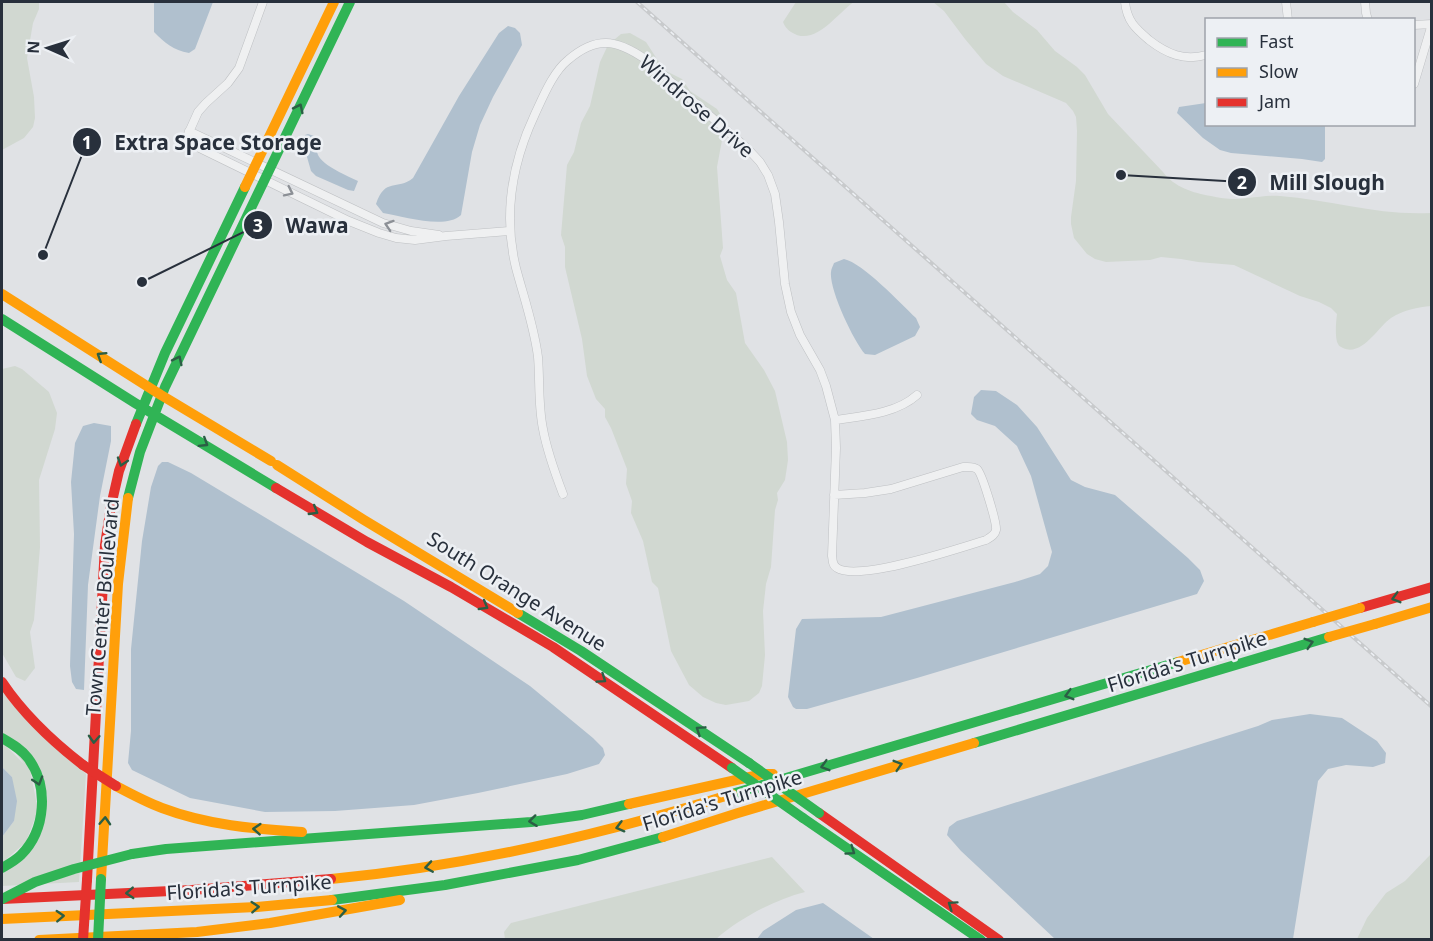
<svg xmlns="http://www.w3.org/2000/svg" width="1433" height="941" font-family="'Noto Sans',sans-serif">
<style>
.green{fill:#d1d8d1}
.water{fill:#b0c0ce}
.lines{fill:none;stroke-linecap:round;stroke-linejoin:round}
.street-casing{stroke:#bec0c3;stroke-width:9}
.street{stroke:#eff0f1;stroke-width:8}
.fast{stroke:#30b455;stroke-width:10}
.slow{stroke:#ff9f0a;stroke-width:10}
.jam{stroke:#e5322d;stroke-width:10}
.rail-casing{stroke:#c8cacc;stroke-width:4}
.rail{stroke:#edf0f4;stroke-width:1.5;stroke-dasharray:4.5;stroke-linecap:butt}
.fast-bridge{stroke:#30b455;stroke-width:10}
.slow-bridge{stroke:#ff9f0a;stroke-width:10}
.jam-bridge{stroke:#e5322d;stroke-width:10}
.oneway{stroke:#2b5e45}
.oneway2{stroke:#8c9096}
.labels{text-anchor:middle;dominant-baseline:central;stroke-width:5;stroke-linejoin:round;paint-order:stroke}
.street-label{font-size:20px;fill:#28303c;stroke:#edf0f4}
.leader{fill:none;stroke:#28303c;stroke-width:2}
.callout-dot{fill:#28303c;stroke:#edf0f4;stroke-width:2}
.mark-label{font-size:18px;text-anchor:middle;font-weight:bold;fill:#fff}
.callout-label{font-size:21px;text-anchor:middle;font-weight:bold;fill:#28303c;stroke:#edf0f4;stroke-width:5;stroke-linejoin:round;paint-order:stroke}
</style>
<rect width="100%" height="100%" fill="#e0e2e5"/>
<path class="green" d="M2 2H39V9L33 23 27 58 34 97 35 118 33 127 24 138 2 150Z
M796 2H854C837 13 815 48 791 32 787 29 785 27 783 22Z
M933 2H1004L1013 12 1037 30 1055 51 1077 67 1085 75 1108 114 1163 172C1174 187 1193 193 1211 196 1223 199 1236 200 1248 198 1259 197 1269 195 1280 196 1331 200 1380 216 1431 213V306C1418 307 1403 310 1391 318 1378 327 1362 357 1343 348 1339 346 1339 346 1337 342 1335 334 1336 322 1337 314L1331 308 1319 302 1300 296 1234 265 1198 262 1181 259 1161 257 1150 260 1106 262 1095 259 1087 254 1074 238 1071 224V217L1076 181 1077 131 1076 117 1073 111 1066 103 1003 76 986 64 965 39 944 11Z
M630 33 646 42 664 70 682 79 690 91 717 109 722 117 723 135 717 167 723 248 720 256 727 280 736 293 745 343 764 370 775 391 787 442 788 460 785 480 777 493 778 500 775 510 771 567 766 584 763 611 765 655 762 686 759 693 749 701 726 705 716 703 703 697 689 685 671 651 658 588 652 582 643 541 631 513 632 501 626 484 627 469 611 428 605 417V409L596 399 587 376 582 339 565 267V247L561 235 567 165 574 152 581 123 590 106 600 62 608 45 621 34Z
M15 366 22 369 49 392 57 413 55 429 39 480 40 547 34 620 30 632 35 668 25 681 16 677 2 653V369Z
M2 690 86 774 79 882 2 886V872L17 864 47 795 2 734Z
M2 743 5 745 30 770 38 810 26 842 2 863V837L14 821 12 777 2 767Z
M1431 854V938L1429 940 1357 939 1367 918 1386 893 1405 881Z
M772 857 805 892C774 900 740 918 716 939H505L504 932 511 923Z"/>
<path class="water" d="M154 2H213L195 49 189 53C173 50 165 43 154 32Z
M508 26 515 28 520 33 522 45 493 97 480 125 472 152 461 215C445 230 403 216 383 213L376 204C385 177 397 191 413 178L459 96 499 33Z
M1206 103V124L1325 125V159L1322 162 1302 159 1231 153 1220 150 1203 138 1177 113 1179 107Z
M308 134 314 136C317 143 316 150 318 155 323 166 348 176 358 181L354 191 348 190 316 176 311 171 303 143 305 135Z
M844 259C863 263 900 303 916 318L920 327 915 336 875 355 865 354C853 340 829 289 831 272 831 269 833 266 834 263Z
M981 390 996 391 1017 405 1037 427 1071 480 1085 487 1115 495 1188 558 1200 570 1204 581 1197 594 917 678 807 709H796L793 707 788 697 796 629 802 619 881 617 1015 582 1040 574 1048 566 1052 552 1031 476 1017 446 995 426 977 420 971 414 974 397Z
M94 423 111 426V441L100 496 88 585 84 690 76 689 72 682 70 666 74 534 71 482 75 443 83 426Z
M162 462H168L191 473 404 601 530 686 593 738 603 748 605 755 599 764 567 774 478 793 414 805 335 811 265 812 190 798 132 770 128 763 131 731V649L142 541 151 487 158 466Z
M1310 714 1342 718 1377 741 1386 753 1385 763 1373 767 1346 765 1328 769 1318 781 1293 939H1055L961 851 947 835 949 827 957 821 1258 726 1272 720Z
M2 767 12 777 17 801 14 821 2 837Z
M823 903 874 939H757L763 931 796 910Z"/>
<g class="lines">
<g class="street-casing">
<path id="street" d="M263 2 239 68 228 83 206 103 198 112 185 141 349 221 379 233 396 238 415 240 446 236 509 231
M1125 2C1127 21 1135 28 1149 40 1167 54 1184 61 1206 55
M1286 2 1288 20
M1365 2 1366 13 1368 20
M1414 25 1432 24
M1414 84 1432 24
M189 131 383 223 411 231 439 235
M835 420C862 416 896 414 917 395
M563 494C555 473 547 451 543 429 538 405 540 381 538 357 534 326 524 298 516 268 503 215 512 163 535 114 543 97 553 72 568 60 596 36 616 39 645 59L748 149 760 162 768 175 775 194 779 222 785 284 791 312 800 335 820 370 826 386 835 420 836 448 832 556C833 561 832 565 837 568 859 582 960 548 986 540 991 537 995 535 996 530 997 523 982 473 977 469 973 466 968 467 963 467L891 489 865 493 834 495"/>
</g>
<use href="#street" class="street"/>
<path class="fast" d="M2 319 135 403 276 488
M136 424 165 353 245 187
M128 498 140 452 165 387 350 2
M518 613 581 651 749 763
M2 738C12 744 21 749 28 758 49 786 46 830 21 855 16 860 9 864 2 868
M974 743 1329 637
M732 794 1178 662
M803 818 981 940
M132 854 166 849 531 822 582 815 629 804
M332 900 445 885 578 860 663 837"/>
<path class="slow" d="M245 187 334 2
M2 294 161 395 271 461
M277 465 364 520 518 613
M1375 624 1432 607
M1178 662 1313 622
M116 786C131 794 146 802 162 808 207 825 254 829 302 832
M629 804 763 774H773
M663 837 738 813 974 743
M101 879 118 584 128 498
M331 879C468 866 601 835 732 794
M2 919 257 907 332 900
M39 940 197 932 270 923 400 900"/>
<path class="jam" d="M276 488 367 542 451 587 553 647 732 768
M1360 608 1432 587
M2 682C24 715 52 741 83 765
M819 813 999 940
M87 880 105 545 111 506 119 471 136 424
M2 899 192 890 331 879"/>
<g class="rail-casing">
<path id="rail" d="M637 2 1432 707"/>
</g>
<use href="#rail" class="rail"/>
<path class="fast-bridge" d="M749 763 819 813
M732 768 803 818
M2 899 35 882 74 869 132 854
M98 940 101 879"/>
<path class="slow-bridge" d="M1313 622 1360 608
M1329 637 1375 624"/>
<path class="jam-bridge" d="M83 765 116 786
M83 940 87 880"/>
</g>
<defs><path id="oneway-chevron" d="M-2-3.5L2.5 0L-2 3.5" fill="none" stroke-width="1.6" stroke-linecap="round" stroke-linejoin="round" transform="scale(1.5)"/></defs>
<g class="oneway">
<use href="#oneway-chevron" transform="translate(299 108) rotate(-64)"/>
<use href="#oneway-chevron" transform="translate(101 356) rotate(-148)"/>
<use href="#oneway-chevron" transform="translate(178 360) rotate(-64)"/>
<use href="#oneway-chevron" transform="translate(204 443) rotate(32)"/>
<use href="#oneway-chevron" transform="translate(122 462) rotate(108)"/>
<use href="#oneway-chevron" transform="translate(314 511) rotate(31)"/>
<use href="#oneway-chevron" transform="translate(1396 598) rotate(164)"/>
<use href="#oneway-chevron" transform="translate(484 606) rotate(30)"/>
<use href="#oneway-chevron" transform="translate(1309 643) rotate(-17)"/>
<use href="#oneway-chevron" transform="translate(602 679) rotate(34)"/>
<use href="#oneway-chevron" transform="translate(1069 695) rotate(164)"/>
<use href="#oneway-chevron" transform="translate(700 730) rotate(-146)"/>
<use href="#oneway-chevron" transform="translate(94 739) rotate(93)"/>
<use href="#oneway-chevron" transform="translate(898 765) rotate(-17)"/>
<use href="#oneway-chevron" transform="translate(825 766) rotate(164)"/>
<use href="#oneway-chevron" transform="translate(38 781) rotate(73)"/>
<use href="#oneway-chevron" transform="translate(105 821) rotate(-87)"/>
<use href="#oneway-chevron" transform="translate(533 821) rotate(173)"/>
<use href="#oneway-chevron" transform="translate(620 827) rotate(165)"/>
<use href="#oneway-chevron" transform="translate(257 829) rotate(-176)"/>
<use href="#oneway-chevron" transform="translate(851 851) rotate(35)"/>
<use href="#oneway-chevron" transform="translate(429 867) rotate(171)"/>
<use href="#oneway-chevron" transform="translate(130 893) rotate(177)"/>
<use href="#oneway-chevron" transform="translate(952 905) rotate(-145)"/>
<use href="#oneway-chevron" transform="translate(255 907) rotate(-4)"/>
<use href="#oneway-chevron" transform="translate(342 911) rotate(-10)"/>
<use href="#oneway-chevron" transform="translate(60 916) rotate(-3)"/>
</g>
<g class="oneway2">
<use href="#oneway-chevron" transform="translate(289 192) rotate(26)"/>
<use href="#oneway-chevron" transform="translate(389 225) rotate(-162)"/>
</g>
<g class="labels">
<g class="street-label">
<text transform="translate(697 106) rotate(41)">Windrose Drive</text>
<text transform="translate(517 591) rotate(32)">South Orange Avenue</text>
<text transform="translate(102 607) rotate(-85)">Town Center Boulevard</text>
<text transform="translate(1187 661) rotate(-17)">Florida's Turnpike</text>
<text transform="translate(722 800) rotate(-17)">Florida's Turnpike</text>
<text transform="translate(249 887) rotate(-4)">Florida's Turnpike</text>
</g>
</g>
<path class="leader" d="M43 255L87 142M1121 175L1242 182M142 282L258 225"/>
<g class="callout-dot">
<circle cx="43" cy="255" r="6"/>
<circle cx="1121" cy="175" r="6"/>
<circle cx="142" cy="282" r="6"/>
<circle cx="87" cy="142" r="15"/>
<circle cx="1242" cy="182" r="15"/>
<circle cx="258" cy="225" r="15"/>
</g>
<g class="mark-label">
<text x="87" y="149">1</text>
<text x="1242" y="189">2</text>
<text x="258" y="232">3</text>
</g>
<g class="callout-label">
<text x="218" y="150">Extra Space Storage</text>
<text x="1327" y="190">Mill Slough</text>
<text x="317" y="233">Wawa</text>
</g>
<rect width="1433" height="941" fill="none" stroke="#28303c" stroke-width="6"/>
<rect x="1205" y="18" width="210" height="108" fill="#edf0f4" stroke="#9ea3aa" stroke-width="1.5"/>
<rect x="1217" y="38" width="30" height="9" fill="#30b455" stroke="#9ea3aa" stroke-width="1.5"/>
<text x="1259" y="48" font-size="18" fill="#28303c">Fast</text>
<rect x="1217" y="68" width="30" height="9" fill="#ff9f0a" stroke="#9ea3aa" stroke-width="1.5"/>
<text x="1259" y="78" font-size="18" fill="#28303c">Slow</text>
<rect x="1217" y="98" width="30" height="9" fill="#e5322d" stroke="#9ea3aa" stroke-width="1.5"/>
<text x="1259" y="108" font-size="18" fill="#28303c">Jam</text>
<g transform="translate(48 48) rotate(273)" stroke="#edf0f4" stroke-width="4.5" paint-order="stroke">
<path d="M0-4.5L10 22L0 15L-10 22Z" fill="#28303c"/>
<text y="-9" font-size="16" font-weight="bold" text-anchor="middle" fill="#28303c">N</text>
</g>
</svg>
